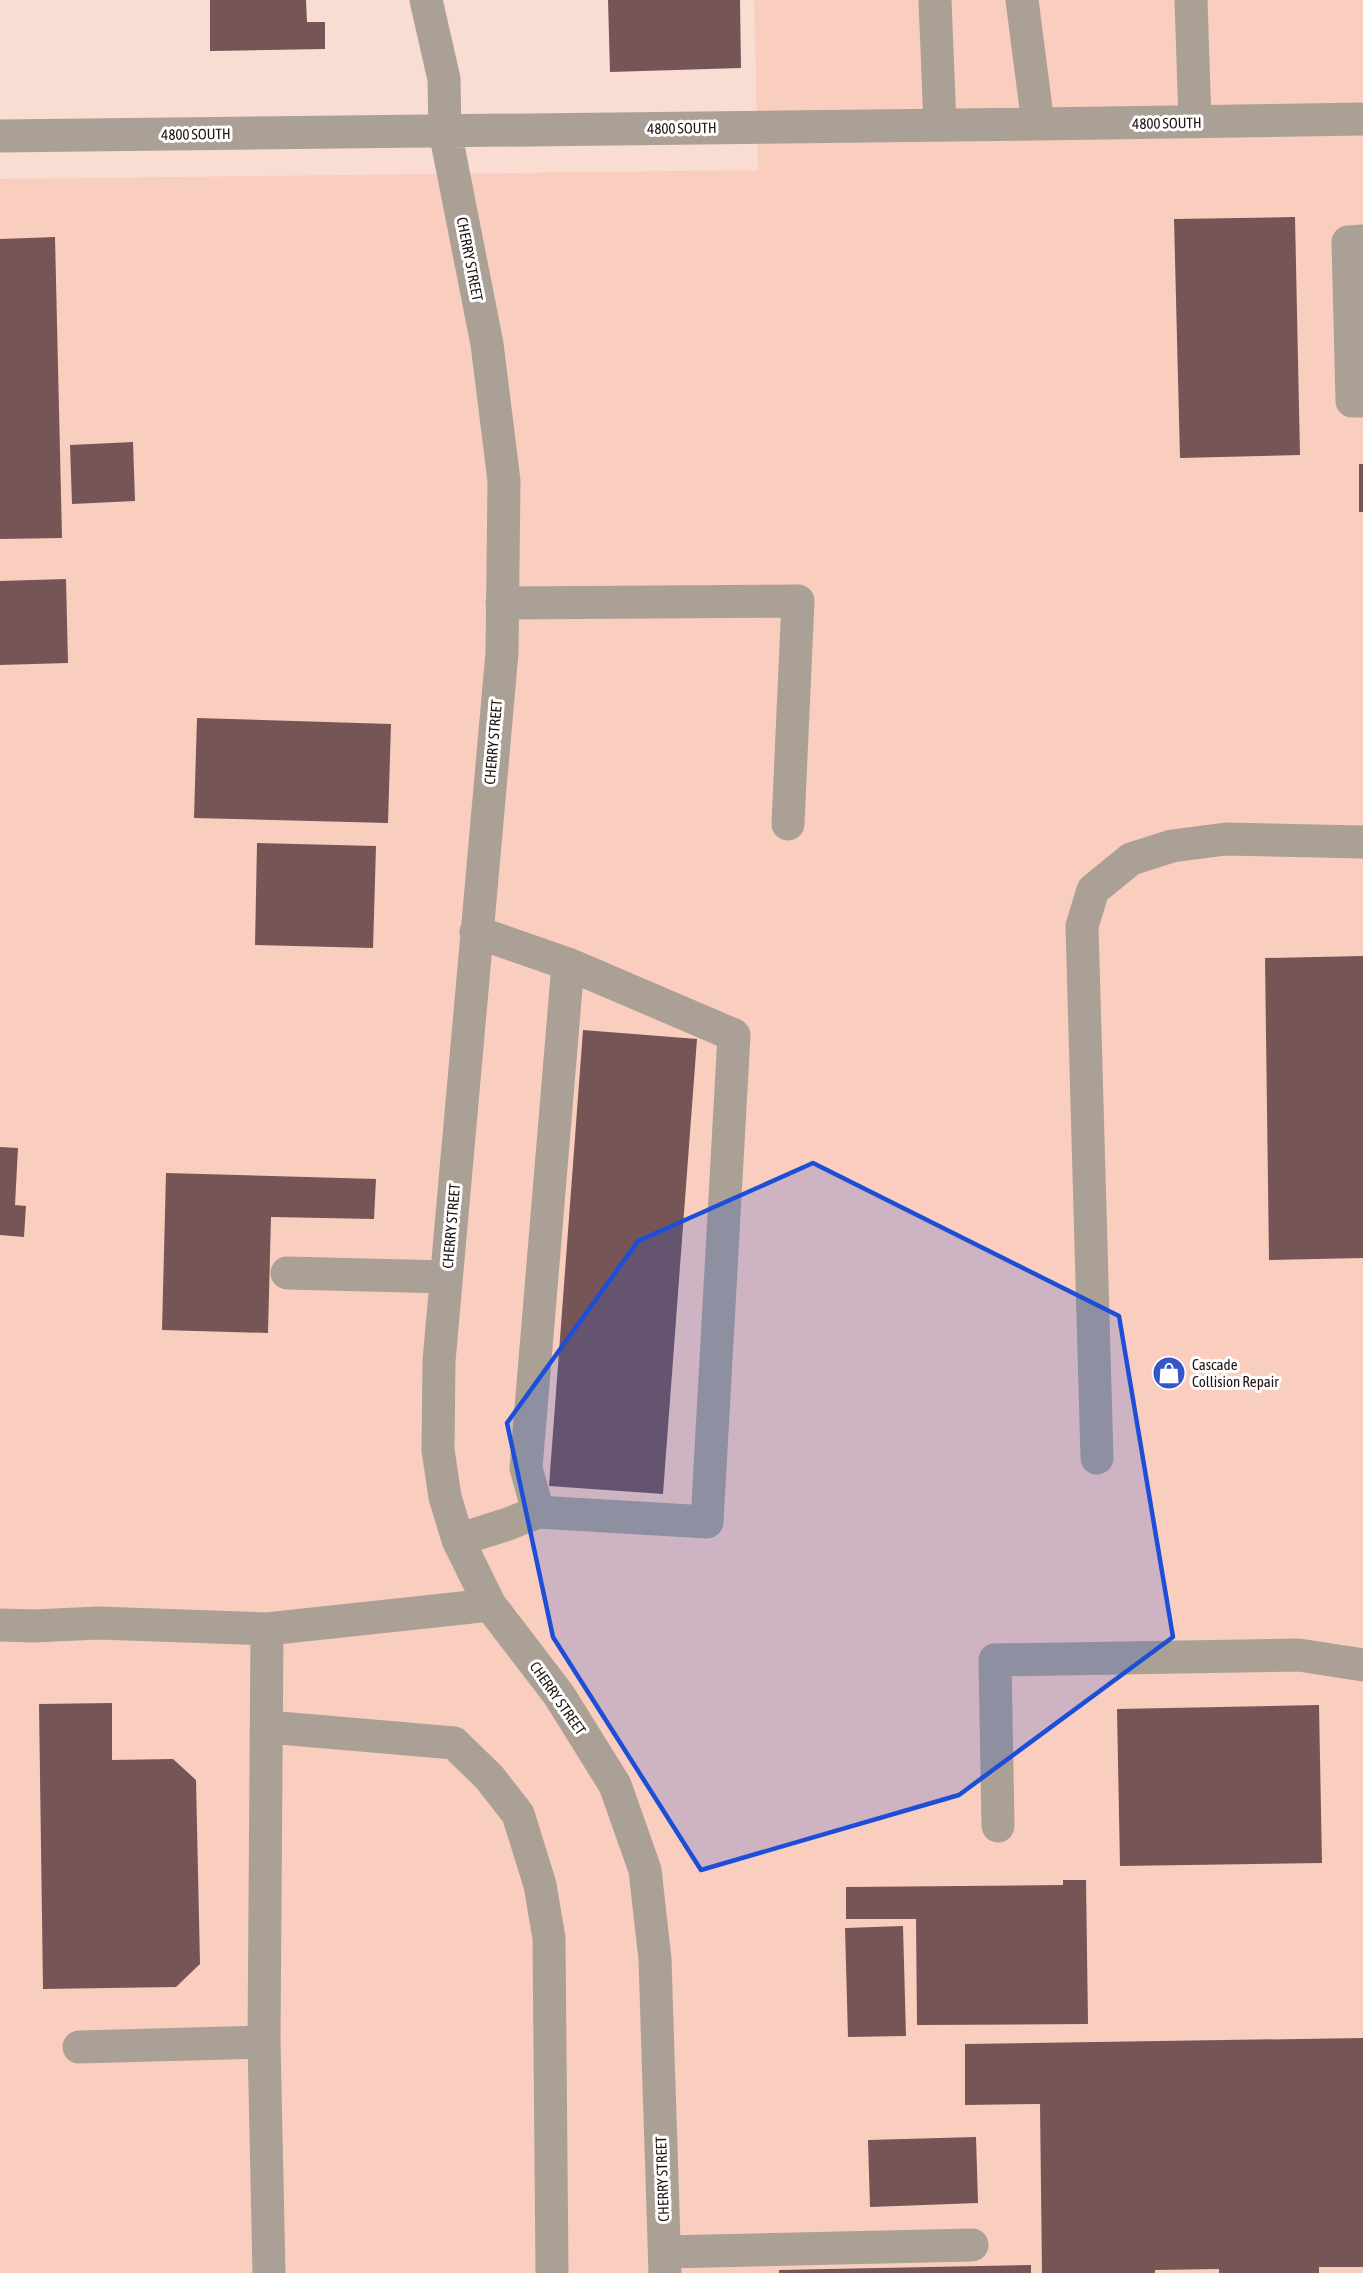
<svg xmlns="http://www.w3.org/2000/svg" width="1363" height="2273" font-family="'Asap Condensed',sans-serif">
<style>
.built{fill:#facebe}
.building{fill:#765557}
.lines{fill:none;stroke-linecap:round;stroke-linejoin:round}
.minor{stroke:#aba095;stroke-width:33}
.marked{fill:#1d4ed8;fill-opacity:0.2;stroke:#1d4ed8;stroke-width:4.5;stroke-linejoin:round}
.labels{text-anchor:middle;dominant-baseline:central;stroke-width:6;stroke-linejoin:round;paint-order:stroke}
.street-label{font-size:15px;fill:#211410;stroke:#fff}
.poi-label{font-size:15px;fill:#211410;stroke:#fff;text-anchor:start}
</style>
<rect width="100%" height="100%" fill="#faddd2"/>
<path class="built" d="M754 0H1363V2273H0V179L758 170Z"/>
<path class="building" d="M210 0H306L307 22H325V49L210 51Z
M608 0H740L741 68 610 72Z
M1295 217 1300 455 1180 458 1174 219Z
M55 237 62 538 0 539V239Z
M133 442 135 501 72 504 70 445Z
M1359 464H1363V512H1359Z
M66 579 68 663 0 665V581Z
M197 718 391 724 388 823 194 818Z
M257 843 376 846 373 948 255 945Z
M1363 956V1258L1269 1260 1265 958Z
M583 1030 697 1039 663 1494 549 1486Z
M0 1147 18 1148 15 1205 26 1206 24 1237 0 1235Z
M166 1173 376 1179 374 1219 271 1217 268 1333 162 1330Z
M112 1703V1760L173 1759 196 1780 200 1964 176 1987 43 1989 39 1704Z
M1319 1705 1322 1863 1120 1866 1117 1709Z
M1063 1880H1086L1088 2024 917 2025 916 1919H846V1887L1063 1885Z
M903 1926 906 2036 848 2037 845 1928Z
M1363 2038V2267H1319V2273H1219V2269L1155 2270V2273H1042L1040 2104 965 2105V2044Z
M976 2137 978 2203 870 2207 868 2140Z
M1031 2265V2273H779V2270Z"/>
<g class="lines">
<path class="minor" d="M426 0 444 79 445 131 487 344 504 481 502 653 439 1361 438 1450 445 1497 458 1540 490 1605 559 1695 615 1785 645 1870 655 1959 665 2273
M935 0 940 125
M1022 0 1038 124
M1191 0 1195 122
M0 136 1038 124 1363 119
M1363 241 1348 242 1352 401H1363
M502 603 798 601 788 824
M476 932 568 964 734 1035 707 1522 538 1512 526 1468 568 964
M287 1273 446 1277
M1097 1458 1082 926 1093 890 1131 859 1172 846 1226 839 1363 842
M458 1540 508 1524 538 1512
M0 1625 34 1626 98 1623 267 1629
M268 1727 454 1743 489 1777 518 1814 540 1885 549 1938 552 2273
M998 1826 995 1660 1299 1655 1363 1665
M79 2047 264 2042
M665 2252 972 2245
M269 2273 264 2042 267 1629 490 1605"/>
</g>
<path class="marked" d="M813 1163 1119 1316 1173 1637 959 1795 701 1870 553 1637 507 1423 638 1241Z"/>
<defs>
<g id="shop-disc" transform="scale(1.725)"><circle r="9.5" fill="#3556c7" stroke="#fff"/><path d="M-5-2.5h2.3a2.7 3.5 0 0 1 5.4 0H5L5.5 6h-11ZM-1.5-2.5h3a1.5 2.3 0 0 0-3 0Z" fill="#fff"/></g>
</defs>
<g fill-rule="evenodd">
<use href="#shop-disc" x="1169" y="1373"/>
</g>
<g class="labels">
<g class="street-label">
<text transform="translate(1167 123) rotate(-1)">4800 SOUTH</text>
<text transform="translate(682 128) rotate(-1)">4800 SOUTH</text>
<text transform="translate(196 134) rotate(-1)">4800 SOUTH</text>
<text transform="translate(470 259) rotate(79)">CHERRY STREET</text>
<text transform="translate(493 742) rotate(-85)">CHERRY STREET</text>
<text transform="translate(451 1226) rotate(-85)">CHERRY STREET</text>
<text transform="translate(558 1698) rotate(55)">CHERRY STREET</text>
<text transform="translate(662 2179) rotate(-92)">CHERRY STREET</text>
</g>
<g class="poi-label">
<text x="1192" y="1364">Cascade<tspan x="1192" dy="17">Collision Repair</tspan></text>
</g>
</g>
</svg>
